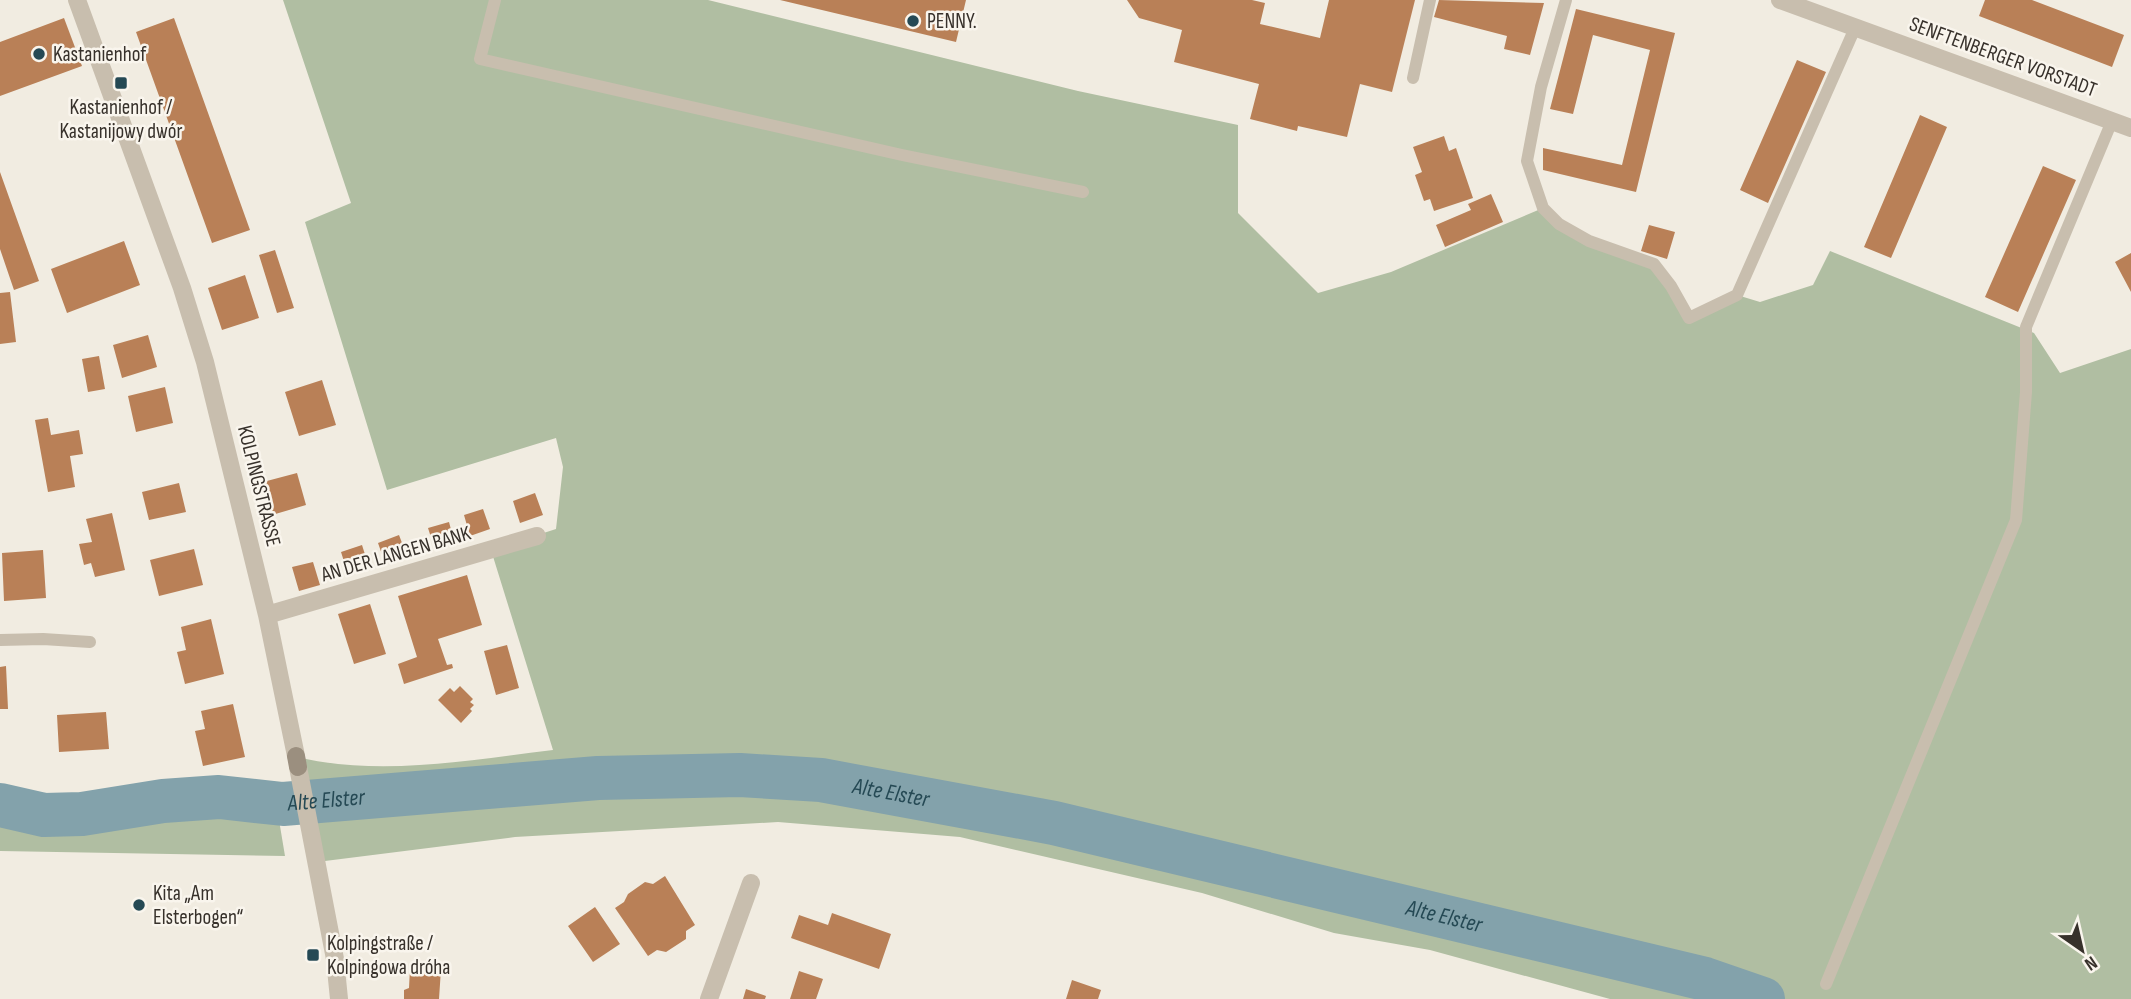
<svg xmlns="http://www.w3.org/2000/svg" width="2131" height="999" font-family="'Sofia Sans Condensed',sans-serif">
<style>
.green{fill:#b0bea2}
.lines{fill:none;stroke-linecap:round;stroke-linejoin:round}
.river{stroke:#83a2ab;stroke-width:44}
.building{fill:#b98057}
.lane{stroke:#c8beae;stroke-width:12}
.street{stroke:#c8beae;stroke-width:18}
.secondary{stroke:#9b8f7f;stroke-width:18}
.poi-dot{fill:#254954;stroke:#f9f5ed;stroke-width:2.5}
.labels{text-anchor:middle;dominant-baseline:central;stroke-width:5;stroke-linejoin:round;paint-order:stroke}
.poi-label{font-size:21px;fill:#37312b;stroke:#f9f5ed;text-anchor:start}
.street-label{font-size:21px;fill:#37312b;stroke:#f9f5ed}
.water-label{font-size:23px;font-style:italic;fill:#254954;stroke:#f9f5ed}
</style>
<rect width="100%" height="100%" fill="#f1ece1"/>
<path class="green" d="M283 0H708L1078 91 1238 125V213L1318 293 1391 272 1543 208 1559 224 1654 264 1689 318 1737 295 1760 302 1813 285 1830 251 2034 333 2060 373 2131 349V999H1610L1430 950 1334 933 1202 893 960 837 778 822 515 837 317 862 297 757C382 777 467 760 553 750L491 550 556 529 563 467 556 438 387 490 305 222 351 203Z
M163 801 277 808 285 856 0 851V805C63 819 100 814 163 801Z"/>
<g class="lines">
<path class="river" id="s1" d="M0 805 44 815 82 814 163 801 219 797 283 804 598 778 740 775 821 780 1054 823 1705 979 1763 999"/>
</g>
<path class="building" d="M780 0H966L956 42Z
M1127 0H1252L1265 3 1260 24 1320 38 1329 0H1415L1392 92 1360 84 1347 137 1298 126 1297 131 1250 119 1259 84 1174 62 1182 30 1139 18Z
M1439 0 1544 3 1530 55 1504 49 1507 36 1434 17Z
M1985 0H2032L2124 35 2112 67 1979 16Z
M1576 9 1675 33 1636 192 1543 170V148L1622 165 1650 50 1593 35 1573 114 1550 109Z
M64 18 82 66 0 96V42Z
M174 18 250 230 212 243 136 32Z
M1797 60 1826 72 1768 203 1740 190Z
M1920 115 1947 127 1891 258 1864 247Z
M1444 136 1449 151 1456 148 1473 198 1434 211 1430 199 1424 201 1415 175 1422 172 1413 147Z
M2043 166 2076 180 2018 312 1985 297Z
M0 172 39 281 14 290 0 249Z
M1491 194 1503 222 1445 247 1436 225 1471 210 1468 204Z
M1649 225 1675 232 1667 259 1641 251Z
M124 241 140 285 67 313 51 269Z
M275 250 294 308 277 313 259 255Z
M2131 253V292L2115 262Z
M245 275 259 318 222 330 208 288Z
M10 292 16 342 0 344V293Z
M148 335 157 367 122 378 113 345Z
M99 356 105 389 88 392 82 359Z
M322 380 336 425 299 436 285 392Z
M165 387 173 423 136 432 128 396Z
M48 418 51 435 79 430 83 454 70 456 75 487 48 492 35 420Z
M297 473 306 505 272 515 263 482Z
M179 483 186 512 149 520 142 492Z
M535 493 543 515 520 523 513 501Z
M483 509 490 529 470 536 464 515Z
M112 513 125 570 95 577 91 563 84 565 79 544 92 542 86 519Z
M449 522 454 541 434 547 428 528Z
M399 535 407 556 385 563 378 543Z
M362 545 369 567 348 574 341 552Z
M194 549 203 585 159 596 150 560Z
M43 550 46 598 4 601 2 553Z
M313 562 320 585 299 591 292 567Z
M467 575 482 625 438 639 447 665 452 664 453 668 404 684 398 664 417 657 398 596Z
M370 604 386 654 354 664 338 614Z
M211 619 224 674 185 684 177 652 186 650 181 627Z
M507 645 519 688 496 695 484 651Z
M6 666 8 709H0V667Z
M460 686 473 699 470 702 474 705 470 709 472 711 461 723 438 700 450 688 454 692Z
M233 704 245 757 203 766 195 731 205 729 201 711Z
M106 712 109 749 59 752 57 715Z
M665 876 695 925 686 931V939L666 952 657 950 648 956 615 908 624 902 628 894 645 882 653 884Z
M595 907 620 944 593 962 568 926Z
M832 913 891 934 879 969 791 938 799 915 828 925Z
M410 968 441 969 439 999H404V990L409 988Z
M799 971 823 979 816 999H790Z
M1072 980 1101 990 1098 999H1066Z
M746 989 766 996 765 999H743Z"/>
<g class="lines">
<path class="lane" d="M495 0 480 59 902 155 1083 192
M1566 0 1541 87 1527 161 1543 208 1559 224 1589 241 1654 264 1671 286 1689 318 1737 295 1855 28
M1413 78 1430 0
M0 640 43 639 90 642
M1826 984 2016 520 2026 392V327L2112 121"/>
<path class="street" d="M77 0 182 288 205 362 267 615 296 756
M1780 0 2131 128
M267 615 537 536
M298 767 335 959 339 999
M709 999 751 883"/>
<path class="secondary" d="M296 756 298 767"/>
</g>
<g class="poi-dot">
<circle cx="913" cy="21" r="7"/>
<circle cx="39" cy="54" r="7"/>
<rect x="114" y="76" width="14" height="14" rx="3.5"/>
<circle cx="139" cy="905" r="7"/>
<rect x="306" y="948" width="14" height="14" rx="3.5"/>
</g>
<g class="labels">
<g class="poi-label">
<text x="927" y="21">PENNY.</text>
<text x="53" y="54">Kastanienhof</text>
<text x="121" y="107" text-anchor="middle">Kastanienhof /<tspan x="121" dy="24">Kastanijowy dwór</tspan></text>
<text x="153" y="893">Kita „Am<tspan x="153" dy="24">Elsterbogen“</tspan></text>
<text x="327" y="943">Kolpingstraße /<tspan x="327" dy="24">Kolpingowa dróha</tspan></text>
</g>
<g class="street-label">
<text transform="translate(2003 57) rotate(20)">SENFTENBERGER VORSTADT</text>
<text transform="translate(259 486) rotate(76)">KOLPINGSTRASSE</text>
<text transform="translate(396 554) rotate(-16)">AN DER LANGEN BANK</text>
</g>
<g class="water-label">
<text stroke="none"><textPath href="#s1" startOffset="896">Alte Elster</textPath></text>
<text stroke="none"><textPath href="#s1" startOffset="329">Alte Elster</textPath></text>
<text stroke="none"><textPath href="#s1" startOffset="1463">Alte Elster</textPath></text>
</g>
</g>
<g transform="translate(2082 950) rotate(146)" stroke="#f9f5ed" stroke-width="5" paint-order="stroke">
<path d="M0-5L12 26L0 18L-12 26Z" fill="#37312b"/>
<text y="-10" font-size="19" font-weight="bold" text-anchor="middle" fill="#37312b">N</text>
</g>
</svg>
